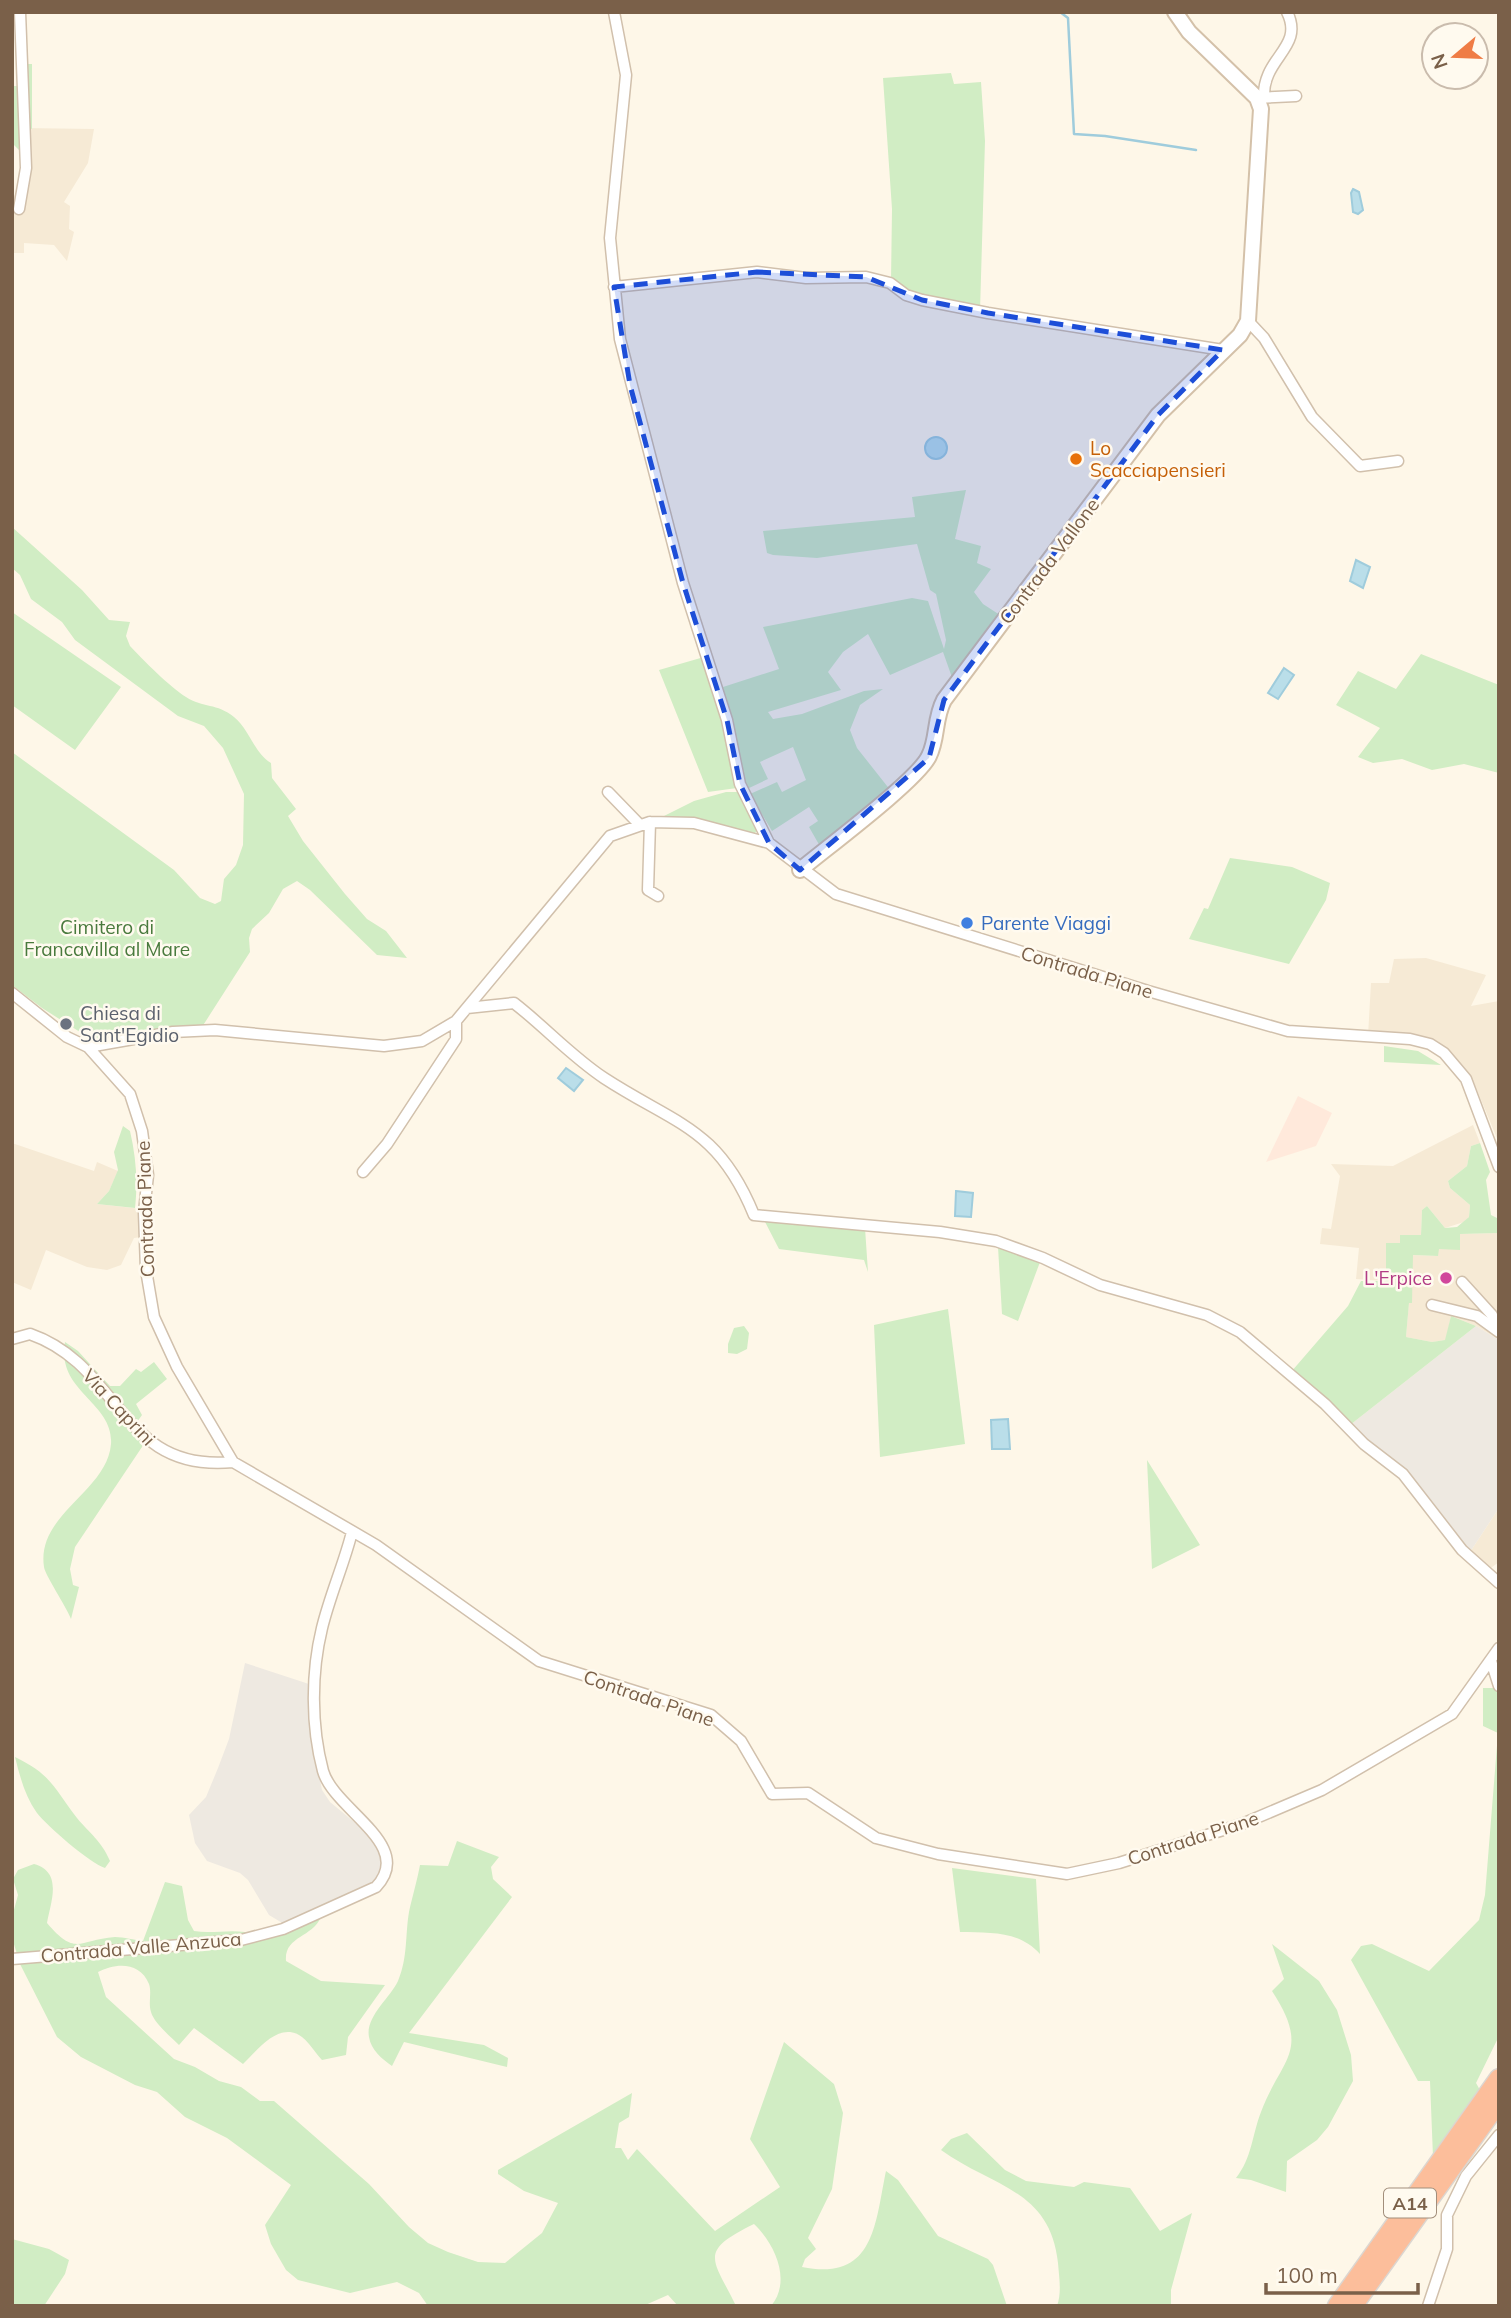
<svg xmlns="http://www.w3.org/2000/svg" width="1511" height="2318" font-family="Mulish,sans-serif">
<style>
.residential{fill:#f6ead5}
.commercial{fill:#ffe9db}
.industrial{fill:#eee9e1}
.green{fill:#d1edc4}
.water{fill:#badee9;stroke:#9fccdc;stroke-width:2}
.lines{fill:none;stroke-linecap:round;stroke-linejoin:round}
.stream{stroke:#9fccdc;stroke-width:2.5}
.street-casing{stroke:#d1c0ac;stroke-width:13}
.secondary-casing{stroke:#d4c1a9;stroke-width:18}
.highway-casing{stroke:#dcd6d0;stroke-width:21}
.street{stroke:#fff;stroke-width:10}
.secondary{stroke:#fff;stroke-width:14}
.highway{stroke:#fcbe9b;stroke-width:18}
.marked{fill:#1d4ed8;fill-opacity:0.2;stroke:#1d4ed8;stroke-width:5;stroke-dasharray:14 9;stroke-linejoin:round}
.food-dot{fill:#e8710a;stroke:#fffaef;stroke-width:2.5}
.shop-dot{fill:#3f7fe0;stroke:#fffaef;stroke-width:2.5}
.worship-dot{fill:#6b7280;stroke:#fffaef;stroke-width:2.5}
.hotel-dot{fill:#d1479c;stroke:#fffaef;stroke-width:2.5}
.labels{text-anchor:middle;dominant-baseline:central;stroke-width:5;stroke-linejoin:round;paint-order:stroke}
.shield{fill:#fffaef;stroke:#a28e7b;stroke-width:2}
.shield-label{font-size:18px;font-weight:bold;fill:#7a6049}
.food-label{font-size:19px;fill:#c56008;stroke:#fffaef;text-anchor:start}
.street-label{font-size:19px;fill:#7a6049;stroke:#fffaef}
.shop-label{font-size:19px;fill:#366cbe;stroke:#fffaef;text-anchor:start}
.park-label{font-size:19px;fill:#497a3d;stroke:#fffaef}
.worship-label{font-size:19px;fill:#5b616d;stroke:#fffaef;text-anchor:start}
.hotel-label{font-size:19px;fill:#b23c85;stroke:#fffaef;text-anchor:end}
</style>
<rect width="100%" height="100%" fill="#fef7e8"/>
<path class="residential" d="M22 128 94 129 88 163 64 202 70 206 69 229 74 232 67 261 54 245 24 243V253H12V200L21 183Z
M1426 958 1486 975 1471 1006 1499 1001V1143L1474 1083 1443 1045 1411 1036H1368L1371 983H1389L1394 959Z
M1473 1125 1480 1143 1471 1146 1467 1166 1448 1181 1450 1188 1470 1205 1469 1217 1464 1222 1445 1228 1427 1206 1422 1210 1421 1235H1400V1243H1386V1281L1356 1279 1359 1248 1320 1244 1322 1228 1331 1229 1340 1176 1331 1164 1393 1166Z
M12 1143 94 1171 97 1162 118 1171 109 1191 97 1204 142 1209V1237L134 1238 121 1265 107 1270 87 1267 46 1250 31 1290 12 1282Z
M1499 1233V1340L1476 1326 1451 1316 1446 1340 1432 1342 1406 1337 1409 1302H1412V1255L1438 1256V1249L1460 1234Z
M1499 1508V1562L1488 1570 1470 1552Z"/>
<path class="commercial" d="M1298 1096 1332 1113 1316 1146 1266 1162Z"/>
<path class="industrial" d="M1476 1326 1499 1340V1508L1470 1552 1423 1493 1350 1425Z
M245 1663 312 1685V1739L322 1790 330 1802 359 1826 379 1849 385 1863 381 1874 372 1884 284 1924 269 1915 248 1880 240 1873 207 1861 195 1843 189 1815 206 1797 218 1768 229 1739Z"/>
<path class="green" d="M26 64H32V129L28 128Z
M951 73 954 84 981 82 985 141 980 311 913 296 891 281 892 209 883 78Z
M12 86H22V153L12 143Z
M966 490 955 539 981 546 977 563 991 569 974 592 983 604 1003 617 954 683 943 652 890 675 868 634 843 652 828 672 841 690 768 712 773 719 802 714 864 691 883 689 860 705 850 730 857 748 891 791 821 848 809 827 818 821 809 807 772 831 750 794 777 782 782 792 806 780 793 747 760 762 768 779 747 789 723 687 779 669 763 627 912 598 928 601 944 649 946 640 936 594 930 590 917 544 817 558 773 555 767 553 763 531 915 517 912 497Z
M12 527 82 590 109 620 130 622 126 636 130 646C143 660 170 687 186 697 203 708 217 703 234 717 250 730 254 753 271 763L272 778 296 809 288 816 303 841 345 894 367 919 386 931 407 958 377 955 310 890 297 881 283 889 269 913 252 929 249 938 250 952 202 1027 91 1039 42 1008 12 985V752L174 870 200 898 215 904 221 901 224 879 236 865 243 845 244 794 223 748 204 726 178 716 75 640 62 622 31 599 20 575 12 568Z
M12 612 121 687 75 750 12 705Z
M1421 654 1499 685V773L1464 764 1432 770 1402 759 1373 763 1358 757 1380 728 1336 705 1358 671 1396 689Z
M704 657 722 711 737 788 708 792 659 670Z
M726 792H738L760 827 755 833 660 818 694 801Z
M1230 858 1292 867 1330 883 1326 900 1289 964 1189 939 1204 908 1208 909Z
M1384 1046 1418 1051 1441 1065 1384 1062Z
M123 1126 130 1131C136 1157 138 1181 135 1208L97 1204 109 1191 118 1170 114 1152Z
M1480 1143 1490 1172 1486 1180 1491 1215 1499 1219V1233L1460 1234V1250L1439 1249 1438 1256 1413 1255 1412 1303H1409L1406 1337 1432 1342 1445 1340 1451 1316 1476 1326 1350 1425 1291 1372 1348 1306 1361 1281H1386V1243H1400V1235H1421L1422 1210 1427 1206 1445 1228 1457 1227 1469 1217 1470 1205 1450 1188 1448 1181 1467 1166 1471 1146Z
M763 1218 865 1228 868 1272 864 1260 779 1249Z
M998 1247 1040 1262 1018 1321 1002 1314Z
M948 1309 965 1444 880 1457 874 1325Z
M744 1326 749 1333 747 1349 737 1354 728 1353V1344L734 1328Z
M65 1342 78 1351 110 1386H120L136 1369 141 1372 154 1362 167 1379 136 1404 142 1415 137 1422 146 1435 142 1447 75 1547 70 1569 73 1585 79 1587 71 1619C66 1606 45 1575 44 1567 36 1514 107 1492 111 1444 114 1402 56 1392 65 1342Z
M1147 1460 1200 1545 1152 1569Z
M1483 1688H1496L1499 1696V2036L1476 2083 1480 2090 1433 2157 1430 2081H1418L1351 1960 1361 1946 1372 1944 1429 1971 1479 1920 1485 1895 1498 1733 1483 1726Z
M15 1757C52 1775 53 1787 77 1818 90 1834 101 1840 110 1861L105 1868C91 1864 47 1826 37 1813 25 1796 20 1777 15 1757Z
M457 1841 499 1857 491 1867 493 1879 512 1897 409 2033 484 2045 508 2058 507 2067 404 2042 392 2066C382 2059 371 2050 369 2037 365 2017 390 1998 398 1981 408 1957 405 1936 409 1912 412 1898 417 1881 420 1865L448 1866Z
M34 1864C63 1872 51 1901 47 1923 76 1957 78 1940 115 1937 124 1937 134 1940 143 1941L165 1882 182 1886 188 1920 194 1931C217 1935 243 1925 263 1939L321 1917C312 1938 284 1936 286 1961L321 1981 385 1985 348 2037 346 2055 322 2060C315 2053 308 2040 299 2035 277 2023 257 2051 243 2064L194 2028 179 2045C171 2037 154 2023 151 2012 148 2003 152 1993 149 1984 140 1961 115 1963 98 1972L106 1997 174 2059 195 2067 219 2081 241 2087 260 2101H274L369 2184 409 2227 428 2243 448 2252 478 2262 505 2263 542 2233 558 2203 524 2191 498 2174V2170L632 2093 629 2117 619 2123 615 2148H621L628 2160 637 2149 715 2231 780 2187 750 2139 784 2042 834 2084 843 2113 832 2189 808 2238 816 2249 805 2259 802 2267C875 2282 875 2223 886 2171L898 2180 938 2236 988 2259 993 2265 1007 2306H771C792 2281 775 2244 754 2224 697 2252 713 2258 736 2306H678L668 2295 643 2306H428L419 2293 397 2282 350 2293 298 2280 286 2270 271 2244 265 2225 291 2185 227 2138 185 2117 157 2092 135 2085 81 2057 57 2037 20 1964 13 1941 12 1917 18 1895 13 1879 18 1870Z
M952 1868 1036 1879 1040 1954C1018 1930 990 1933 960 1932Z
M1272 1944 1319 1981 1337 2010 1351 2055 1353 2081 1328 2127 1317 2140 1287 2161 1286 2192 1251 2180 1236 2178C1252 2158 1252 2135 1261 2112 1281 2058 1312 2052 1272 1991L1284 1979Z
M967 2133 1005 2170 1026 2181 1074 2187 1084 2182 1130 2188 1160 2231 1192 2213 1171 2290V2306H1057C1062 2292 1059 2277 1058 2263 1050 2189 992 2187 941 2150L951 2139Z
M12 2239 49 2249 69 2260 65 2274 44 2306H12Z"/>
<path class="water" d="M1353 189 1359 192 1363 210 1358 214 1353 212 1351 193Z
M925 448a11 11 0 1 1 22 0a11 11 0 1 1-22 0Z
M1356 560 1370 567 1363 588 1350 581Z
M1284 668 1294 675 1278 699 1268 693Z
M566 1068 583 1080 574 1091 558 1078Z
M956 1191 973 1193 971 1217 955 1216Z
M1008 1419 1010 1449H992L991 1420Z"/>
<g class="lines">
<path class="stream" d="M1060 12 1068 18 1074 134 1105 136 1196 150"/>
<g class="street-casing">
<path id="street" d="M614 12 626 75 610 238 620 339 683 583 727 720 740 784 769 843
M1257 98 1296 96
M1264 98C1262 57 1305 48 1287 12
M19 209 26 168 20 12
M614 287 757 272 806 278 866 277 890 283 906 295 922 300 988 313 1223 350
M1248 321 1264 338 1312 417 1360 466 1398 461
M608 792 639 824
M650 822 648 890 658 896
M12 993 67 1037 88 1047 130 1094 142 1131 148 1175 144 1212 146 1270 154 1317 177 1367 233 1462 376 1545 539 1661 711 1715 741 1741 772 1794 808 1793 876 1838 938 1854 1067 1874 1119 1863 1242 1824 1322 1790 1452 1714 1499 1648
M467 1008 514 1003C545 1027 571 1056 604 1078 676 1125 718 1127 754 1215L940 1232 996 1241 1043 1258 1100 1285 1207 1315 1240 1332 1325 1404 1364 1444 1403 1474 1462 1550 1499 1583
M88 1047 173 1032 215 1030 384 1046 422 1041 456 1021 610 836 650 822 694 823 769 843 836 894 1148 991 1288 1031 1410 1039 1430 1044 1444 1053 1466 1079 1499 1167
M363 1172 387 1144 456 1039V1021
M1462 1282 1492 1315 1498 1330
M1432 1305 1477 1316 1499 1332
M12 1339 30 1334C122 1366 119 1473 233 1462
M1491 1661 1499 1686
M12 1959 241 1940 283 1929 376 1887C416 1845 334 1810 323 1771 311 1726 311 1673 322 1628 330 1595 344 1564 352 1532
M1428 2306 1447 2249V2215L1466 2176 1499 2135"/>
</g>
<g class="secondary-casing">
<path id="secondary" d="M800 870C825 849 918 780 929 756 938 738 934 719 944 700L1158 415 1240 335 1248 321 1261 109 1257 98 1189 32 1175 12"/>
</g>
<g class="highway-casing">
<path id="highway" d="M1337 2306 1499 2078
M1353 2306 1499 2102"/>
</g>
<use href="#street" class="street"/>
<use href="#secondary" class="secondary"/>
<use href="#highway" class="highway"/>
</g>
<path class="marked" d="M757 272 866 277 922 300 988 313 1223 350 1158 415 944 700 929 758 800 870 769 843 740 784 727 720 683 583 630 385 614 287Z"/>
<circle class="food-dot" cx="1076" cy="459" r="7"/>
<circle class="shop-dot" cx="967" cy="923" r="7"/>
<circle class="worship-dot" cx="66" cy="1024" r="7"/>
<circle class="hotel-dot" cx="1446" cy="1278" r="7"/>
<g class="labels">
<rect class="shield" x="1384" y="2188.5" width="52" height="29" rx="5"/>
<g class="shield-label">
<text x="1410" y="2203">A14</text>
</g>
<g class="food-label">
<text x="1090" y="448">Lo<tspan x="1090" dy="22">Scacciapensieri</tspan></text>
</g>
<g class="street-label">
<text transform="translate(1049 561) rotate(-53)">Contrada Vallone</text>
<text transform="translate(1087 972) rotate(17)">Contrada Piane</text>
<text transform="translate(145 1209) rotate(-92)">Contrada Piane</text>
<text transform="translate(119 1407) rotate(47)">Via Caprini</text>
<text transform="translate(649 1698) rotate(19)">Contrada Piane</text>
<text transform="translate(1193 1838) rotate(-18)">Contrada Piane</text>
<text transform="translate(141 1947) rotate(-5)">Contrada Valle Anzuca</text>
</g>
<g class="shop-label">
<text x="981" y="923">Parente Viaggi</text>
</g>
<g class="park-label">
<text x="107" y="927">Cimitero di<tspan x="107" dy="22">Francavilla al Mare</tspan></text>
</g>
<g class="worship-label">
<text x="80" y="1013">Chiesa di<tspan x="80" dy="22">Sant'Egidio</tspan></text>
</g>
<g class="hotel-label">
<text x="1432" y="1278">L'Erpice</text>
</g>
</g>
<rect width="1511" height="2318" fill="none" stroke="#7a6049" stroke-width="28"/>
<g transform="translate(1455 56) rotate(251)"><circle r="33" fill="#fffaef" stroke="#cabcad" stroke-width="2"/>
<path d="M0-5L12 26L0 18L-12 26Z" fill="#ef7c45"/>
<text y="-10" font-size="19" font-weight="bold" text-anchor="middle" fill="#7a6049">N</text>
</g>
<path d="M1266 2283v10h152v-10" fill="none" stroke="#7a6049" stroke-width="3.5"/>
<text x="1276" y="2283" font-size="21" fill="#7a6049" stroke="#fffaef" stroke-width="5" paint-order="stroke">100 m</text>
</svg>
